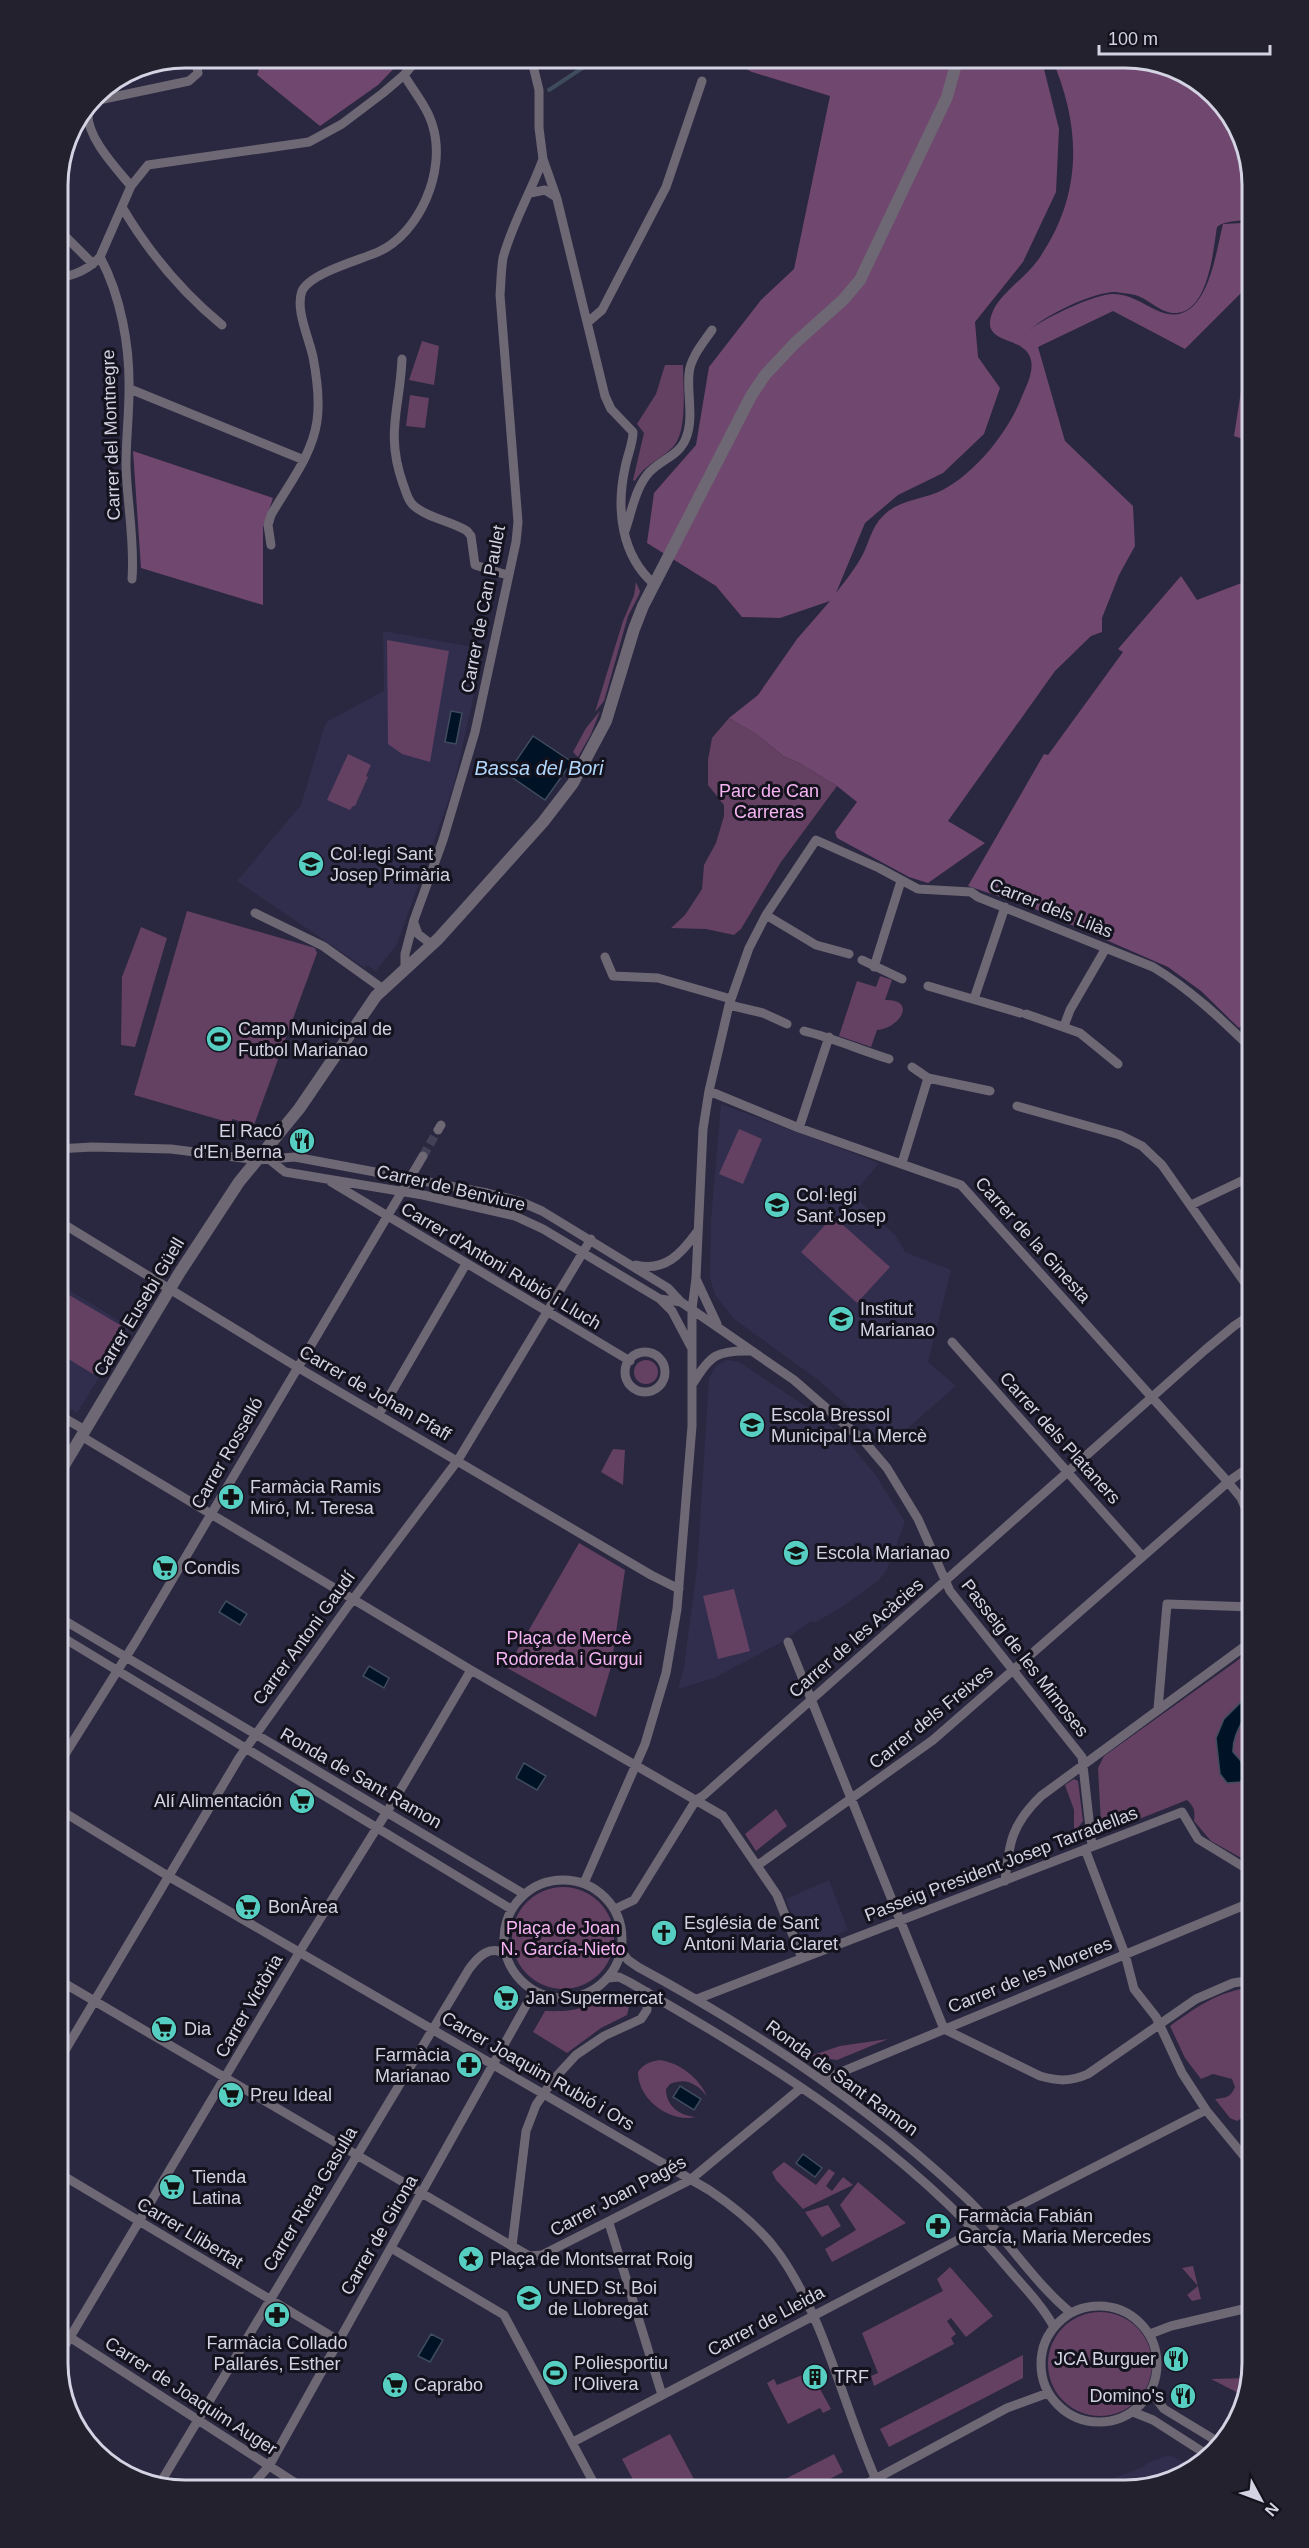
<svg xmlns="http://www.w3.org/2000/svg" width="1309" height="2548" font-family="Helvetica,sans-serif">
<style>
.built{fill:#312e4d}
.green{fill:#644062}
.forest{fill:#70476e}
.water{fill:#001225;stroke:#3f4c5e;stroke-width:1.5}
.lines{fill:none;stroke-linecap:round;stroke-linejoin:round}
.stream{stroke:#3f4c5e;stroke-width:4}
.minor-tunnel{stroke:#434158;stroke-width:9;stroke-dasharray:9 4.5;stroke-linecap:butt}
.minor{stroke:#6e6874;stroke-width:9}
.tertiary{stroke:#6e6874;stroke-width:12}
.labels{text-anchor:middle;dominant-baseline:central;stroke-width:6;stroke-linejoin:round;paint-order:stroke}
.street-label{font-size:18px;fill:#d3d3e3;stroke:#13121d}
.park-label{font-size:18px;fill:#f6b4f2;stroke:#13121d}
.poi-label{font-size:18px;fill:#d3d3e3;stroke:#13121d;text-anchor:start}
.water-label{font-size:20px;font-style:italic;fill:#b0d6fb;stroke:#13121d}
.rim{fill:none;stroke:#d3d3e3;stroke-width:3}
</style>
<rect width="100%" height="100%" fill="#2a2740"/>
<path class="built" d="M383 631 484 649 454 785 397 944 376 971 367 965 365 968 237 881 301 805 324 728 328 721 384 691Z
M721 1104 879 1163 853 1195 896 1236 905 1252 951 1270 928 1362 956 1386 886 1447 851 1409 817 1379 734 1319 715 1295 710 1278 711 1221Z
M57 1283 130 1327 77 1413 57 1401Z
M727 1360 739 1362 819 1415 848 1442 875 1474 905 1522 887 1569 879 1580 842 1607 814 1623 811 1621 780 1643 714 1678 678 1689 684 1667 697 1568 709 1378 717 1365Z
M829 1880 848 1930 805 1948 786 1899Z
M1169 2455 1184 2462 1183 2473 1173 2481 1124 2491H1081L1143 2467 1147 2463Z
M949 2482 1013 2491H936Z"/>
<path class="green" d="M422 341 439 346 434 385 409 380Z
M665 365H683C683 386 688 432 673 447 660 460 645 464 635 481L633 480 644 433 637 424 656 394Z
M410 395 429 398 425 428 406 426Z
M636 582 640 591 639 595 628 616 604 701 595 712 623 621 634 595Z
M387 640 449 651 430 762 402 754 388 744Z
M600 711 591 734 578 757 573 752 586 728Z
M729 718 759 736 783 756 799 763 837 786 781 862 741 929 734 935 706 929 671 928 685 915 702 889 704 865 716 843 724 816V805L708 785V760L712 738Z
M348 754 371 765 366 776 368 777 355 806H353L350 810 327 800Z
M187 911 315 948 317 953 254 1125 232 1119 231 1123 134 1095Z
M141 927 167 938 135 1047 121 1045 122 977Z
M880 976 892 980 885 1000C917 999 901 1028 877 1030L871 1047 839 1036 857 981 876 987Z
M739 1129 762 1139 743 1184 719 1174Z
M833 1216 890 1267 857 1303 801 1252Z
M57 1288 122 1326 93 1374 57 1352Z
M634 1372a12 12 0 1 1 24 0a12 12 0 1 1-24 0Z
M613 1449 625 1450 623 1485 601 1472Z
M579 1543 625 1570 611 1667 596 1717 507 1668Z
M734 1589 750 1651 718 1659 703 1596Z
M1252 1650V1864L1211 1841 1194 1821C1195 1811 1195 1808 1187 1800L1109 1831 1101 1824 1098 1768 1104 1756Z
M1074 1779 1078 1781 1083 1821 1074 1833V1810L1065 1785Z
M776 1809 787 1826 756 1851 745 1834Z
M512 1938a51 51 0 1 1 102 0a51 51 0 1 1-102 0Z
M1252 1987V2118L1248 2120 1245 2116 1237 2121 1230 2118 1215 2099C1226 2098 1231 2097 1235 2087L1232 2079 1213 2074 1201 2079 1185 2058 1170 2026C1198 2006 1217 1992 1252 1987Z
M613 1994 627 2002 629 2007 627 2015 601 2028 567 2053 533 2032 545 2011C576 2012 586 2008 613 1994Z
M888 2039 837 2060 810 2056 840 2046Z
M660 2060C680 2063 699 2078 707 2096 697 2084 686 2077 670 2084L666 2089C666 2107 681 2116 696 2117 670 2123 638 2100 638 2072 643 2064 651 2061 660 2060Z
M784 2162 816 2185 829 2169 835 2173 826 2186 832 2191 843 2177 853 2185 803 2209 776 2180 772 2172Z
M858 2182 906 2223 832 2262 825 2249 856 2230 840 2205Z
M828 2205 841 2226 822 2237 805 2212Z
M1193 2266 1201 2299 1192 2301 1187 2295 1198 2286 1182 2268Z
M950 2267 993 2316 966 2337 951 2318 947 2321 956 2334 951 2338 954 2344 874 2386 871 2376 878 2373 862 2333 943 2291 937 2279Z
M1048 2364a52 52 0 1 1 104 0a52 52 0 1 1-104 0Z
M1023 2355V2378L889 2447 880 2429Z
M810 2372 818 2389H820L831 2409 823 2413 820 2408 788 2424 767 2383 774 2379 777 2385Z
M1248 2378 1242 2395 1211 2379Z
M670 2434 695 2481 675 2491H639L622 2459Z
M834 2454 843 2472 807 2491H762Z"/>
<path class="forest" d="M237 57H405L378 85 320 126 257 75 259 69Z
M723 57H1041L1059 129 1056 192 1023 262 975 322 978 357 1000 388 984 434 943 473 898 495 865 523 836 593C845 581 855 569 862 556 869 543 872 526 883 516 897 501 918 500 936 493 972 478 1009 432 1022 396 1027 385 1035 369 1030 357 1022 335 978 345 993 311 1001 293 1026 277 1038 260 1083 196 1082 127 1051 57H1133L1202 83 1242 136 1252 185V217C1240 223 1226 219 1217 227 1213 250 1209 310 1177 313 1160 314 1150 299 1135 295 1129 294 1119 292 1112 292 1089 294 1037 318 1023 337 1025 335 1029 330 1032 328 1047 317 1095 294 1113 294 1130 294 1141 303 1156 310 1206 334 1215 256 1223 224L1243 223 1252 219 1251 283 1185 349 1113 311 1038 347 1065 441 1133 506 1135 546 1119 575 1102 618V632L1091 636 1055 671 948 821 985 843 928 883 909 877 837 838 835 832 857 802 837 786 799 763 783 756 759 736 729 718 758 695 797 639 830 601 780 618 742 617 716 586 647 543 654 493 696 445 709 367 761 300 794 269 830 96 752 72Z
M1252 321V442L1234 436Z
M133 451 273 498 263 527V605L141 568Z
M1181 576 1197 600 1252 579V1015L1239 1028 1201 991 1168 967 1028 906 968 886 1044 754 1048 755 1123 652 1118 649Z"/>
<path class="water" d="M451 711 462 713 456 744 445 742Z
M533 736 572 762 545 800 507 774Z
M226 1601 247 1614 240 1625 219 1612Z
M1252 1661C1252 1673 1254 1688 1252 1699 1247 1717 1232 1733 1233 1752L1241 1761 1244 1778 1240 1782 1227 1783 1220 1774 1216 1738 1224 1719 1247 1696 1244 1672Z
M369 1666 389 1678 384 1688 363 1676Z
M524 1763 546 1776 537 1790 516 1778Z
M680 2086 701 2099 694 2110 673 2097Z
M803 2154 822 2168 815 2177 796 2163Z
M431 2334 443 2340 430 2362 418 2356Z"/>
<g class="lines">
<path class="stream" d="M549 90 599 57"/>
<path class="minor-tunnel" d="M423 1156 438 1130"/>
<path class="minor" d="M531 57 539 90V128L543 159 557 199 605 396 611 409 633 432C633 444 627 456 625 468 616 509 621 555 654 584
M131 186C116 168 86 137 88 112L99 100 189 81 198 73 195 57
M530 193 545 190 556 197
M122 207C148 251 183 293 222 325
M57 228 93 264
M100 257C121 296 130 347 129 391 129 415 126 440 126 465 127 503 135 541 132 579
M57 277C73 277 89 269 100 257L131 186 148 165 309 142 342 124 383 93 404 75 419 57
M588 322 602 310 666 187 702 81
M402 359C400 408 385 433 403 484 406 491 407 499 413 505 427 518 451 521 467 531L471 536 475 565 507 575
M130 389 304 460
M625 531C631 514 635 490 647 475 658 460 679 457 686 438 694 418 687 395 689 374 690 358 703 343 712 330
M271 545 268 525 271 515C288 485 312 456 317 421 320 400 317 378 313 357 309 338 295 309 302 291 310 273 360 260 378 252 420 233 446 171 433 127 428 108 414 92 404 75
M255 913 323 946 383 989
M766 915 816 945 849 954
M414 923 418 934 431 944
M605 957 613 976 658 978 731 999
M862 960 902 979
M405 967V954L414 920 443 840 475 732 516 542 518 522 500 295C501 283 501 270 503 258 512 224 531 192 543 159
M874 967 901 881
M928 986 1020 1013
M974 999 1005 907
M729 1005 763 1013 787 1024
M1026 1014 1080 1033 1118 1064
M1064 1026 1070 1010 1106 948
M804 1031C833 1038 860 1050 889 1059
M912 1067 928 1078 990 1091
M709 1091 799 1128 961 1185 1228 1482 1241 1498 1252 1523
M1017 1106 1120 1135 1142 1146 1162 1165 1252 1293
M799 1128 829 1037
M438 1130 441 1125
M57 1149 92 1147 171 1149 258 1160 295 1157 487 1193 519 1201 542 1211 668 1288 681 1302 794 1380 864 1441 887 1468 918 1519 950 1591 1082 1757 1092 1846
M270 1160 285 1172 423 1195 515 1216 543 1229 660 1299 681 1302
M902 1163 928 1078
M331 1182 630 1361
M1191 1205 1252 1176
M57 1220 297 1367 651 1575 679 1589
M636 1265C665 1272 681 1254 697 1232
M696 1279 717 1324
M660 1299 672 1311 691 1347
M952 1342 1142 1556
M625 1372a20 20 0 1 1 40 0a20 20 0 1 1-40 0Z
M694 1382C710 1355 718 1350 750 1351
M57 1414 85 1430
M379 1414 466 1264
M81 1436 471 1670 723 1816 777 1895 802 1958
M57 1616 524 1894
M57 1634 511 1909
M788 1642 944 2029
M1158 1709 1167 1604 1252 1607
M57 1767 136 1641 423 1156
M57 1808 168 1876 709 2190C736 2208 761 2228 780 2255 828 2324 845 2415 881 2491
M1085 1849 1125 1954 1134 1989 1156 2017 1182 2073 1206 2110 1252 2166
M758 1865 933 1740 1228 1482 1252 1465
M504 1939a59 59 0 1 1 118 0a59 59 0 1 1-118 0Z
M1005 1881C1009 1842 1012 1824 1041 1796L1252 1641
M584 1883 645 1744 666 1673 677 1609 692 1426V1309L696 1278 703 1129 709 1091 729 1005 749 948 766 915 816 840 879 868 918 889 971 892 978 897 1153 967C1190 989 1221 1019 1252 1049
M615 1909 634 1900 696 1800 704 1795 1205 1350 1234 1326 1252 1314
M621 1951 628 1960 638 1967C755 2030 866 2104 963 2195 1002 2231 1031 2280 1071 2313
M608 1978 619 1977 629 1982C766 2061 904 2144 1006 2266 1023 2286 1042 2305 1054 2327
M57 1979 529 2256 542 2255 690 2180 801 2088
M697 1999 1182 1812 1198 1839 1252 1872
M944 2029 1040 2076C1058 2081 1070 2082 1088 2074L1196 1999 1233 1983 1252 1980
M57 2064 239 1758 348 1606 458 1460 591 1239
M822 2080 1252 1902
M57 2172 338 2340
M989 2221 1206 2110
M609 2223 662 2395
M512 2246 526 2131 536 2105 553 2080 576 2055 604 2036 641 2019 647 2010V1992
M391 2248 504 2315 598 2491
M1041 2364a58 58 0 1 1 116 0a58 58 0 1 1-116 0Z
M57 2329 308 2491
M1150 2334 1171 2326 1252 2307
M57 2359 305 1943 398 1794 471 1670
M1151 2392 1164 2409 1220 2443
M1133 2412 1153 2420 1206 2454
M573 2442 975 2231
M159 2485 469 1969C478 1957 490 1944 505 1954
M247 2491 269 2466 534 1991
M853 2491 1007 2408 1048 2393"/>
<path class="tertiary" d="M57 1477 180 1272 239 1182 299 1109 376 996 438 939 466 908 543 822 573 783 606 721 634 629 643 606 751 396 765 375 795 343 843 300 860 280 947 97 958 57"/>
</g>
<defs>
<g id="school-disc" transform="scale(1.35)"><circle r="9.5" fill="#57cec2" stroke="#13121d"/><path d="M0-5L7-2L0 1L-7-2ZM-4 1L0 2.5L4 1V4Q0 6-4 4Z" fill="#111"/></g>
<g id="stadium-disc" transform="scale(1.35)"><circle r="9.5" fill="#57cec2" stroke="#13121d"/><path d="M0-5a6.5 5 0 1 0 0 10a6.5 5 0 1 0 0-10ZM-3.5-1.8h7v3.6h-7Z" fill="#111"/></g>
<g id="restaurant-disc" transform="scale(1.35)"><circle r="9.5" fill="#57cec2" stroke="#13121d"/><path d="M-5-6h1v4h1v-4h1v4h1v-4h1v5L-1.5 .5V6h-2V.5L-5-1ZM5-6V6H3V1.5H1.5Q1.5-4 5-6Z" fill="#111"/></g>
<g id="pharmacy-disc" transform="scale(1.35)"><circle r="9.5" fill="#57cec2" stroke="#13121d"/><path d="M-2-6h4v4h4v4h-4v4h-4v-4h-4v-4h4Z" fill="#111"/></g>
<g id="supermarket-disc" transform="scale(1.35)"><circle r="9.5" fill="#57cec2" stroke="#13121d"/><path d="M-6-5.5h2.5l.6 2H6L4.5 2H-2.5L-4.4-4H-6ZM-1.5 3.2a1.3 1.3 0 1 0 .1 0ZM3 3.2a1.3 1.3 0 1 0 .1 0Z" fill="#111"/></g>
<g id="church-disc" transform="scale(1.35)"><circle r="9.5" fill="#57cec2" stroke="#13121d"/><path d="M-1.2-6h2.4v3.5h3.3v2.4h-3.3V6h-2.4V-.1h-3.3v-2.4h3.3Z" fill="#111"/></g>
<g id="sight-disc" transform="scale(1.35)"><circle r="9.5" fill="#57cec2" stroke="#13121d"/><path d="M0-6L1.8-2.2L6-1.7L2.9 1.2L3.7 5.4L0 3.3L-3.7 5.4L-2.9 1.2L-6-1.7L-1.8-2.2Z" fill="#111"/></g>
<g id="university-disc" transform="scale(1.35)"><circle r="9.5" fill="#57cec2" stroke="#13121d"/><path d="M0-5L7-2L0 1L-7-2ZM-4 1L0 2.5L4 1V4Q0 6-4 4Z" fill="#111"/></g>
<g id="building-disc" transform="scale(1.35)"><circle r="9.5" fill="#57cec2" stroke="#13121d"/><path d="M-4-6H4V6H1V3H-1V6H-4ZM-2.5-4.3h1.7v1.8h-1.7ZM.8-4.3h1.7v1.8H.8ZM-2.5-1h1.7V.8h-1.7ZM.8-1h1.7V.8H.8Z" fill="#111"/></g>
</defs>
<g fill-rule="evenodd">
<use href="#school-disc" x="311" y="864"/>
<use href="#stadium-disc" x="219" y="1039"/>
<use href="#restaurant-disc" x="302" y="1141"/>
<use href="#school-disc" x="777" y="1205"/>
<use href="#school-disc" x="841" y="1319"/>
<use href="#school-disc" x="752" y="1425"/>
<use href="#pharmacy-disc" x="231" y="1497"/>
<use href="#school-disc" x="796" y="1553"/>
<use href="#supermarket-disc" x="165" y="1568"/>
<use href="#supermarket-disc" x="302" y="1801"/>
<use href="#supermarket-disc" x="248" y="1907"/>
<use href="#church-disc" x="664" y="1933"/>
<use href="#supermarket-disc" x="506" y="1998"/>
<use href="#supermarket-disc" x="164" y="2029"/>
<use href="#pharmacy-disc" x="469" y="2065"/>
<use href="#supermarket-disc" x="231" y="2095"/>
<use href="#supermarket-disc" x="172" y="2187"/>
<use href="#pharmacy-disc" x="938" y="2226"/>
<use href="#sight-disc" x="471" y="2259"/>
<use href="#university-disc" x="529" y="2298"/>
<use href="#pharmacy-disc" x="277" y="2315"/>
<use href="#restaurant-disc" x="1176" y="2359"/>
<use href="#stadium-disc" x="555" y="2373"/>
<use href="#building-disc" x="815" y="2377"/>
<use href="#supermarket-disc" x="395" y="2385"/>
<use href="#restaurant-disc" x="1183" y="2396"/>
</g>
<g class="labels">
<g class="street-label">
<text transform="translate(111 435) rotate(-92)">Carrer del Montnegre</text>
<text transform="translate(483 609) rotate(-79)">Carrer de Can Paulet</text>
<text transform="translate(1051 908) rotate(22)">Carrer dels Lilàs</text>
<text transform="translate(451 1188) rotate(13)">Carrer de Benviure</text>
<text transform="translate(1033 1240) rotate(48)">Carrer de la Ginesta</text>
<text transform="translate(501 1266) rotate(31)">Carrer d'Antoni Rubió i Lluch</text>
<text transform="translate(139 1307) rotate(-59)">Carrer Eusebi Güell</text>
<text transform="translate(375 1393) rotate(30)">Carrer de Johan Pfaff</text>
<text transform="translate(1060 1438) rotate(48)">Carrer dels Plataners</text>
<text transform="translate(227 1453) rotate(-60)">Carrer Rosselló</text>
<text transform="translate(304 1638) rotate(-54)">Carrer Antoni Gaudí</text>
<text transform="translate(856 1638) rotate(-41)">Carrer de les Acàcies</text>
<text transform="translate(1025 1658) rotate(52)">Passeig de les Mimoses</text>
<text transform="translate(931 1717) rotate(-39)">Carrer dels Freixes</text>
<text transform="translate(361 1778) rotate(30)">Ronda de Sant Ramon</text>
<text transform="translate(1001 1864) rotate(-21)">Passeig President Josep Tarradellas</text>
<text transform="translate(1030 1975) rotate(-22)">Carrer de les Moreres</text>
<text transform="translate(249 2006) rotate(-60)">Carrer Victòria</text>
<text transform="translate(538 2071) rotate(30)">Carrer Joaquim Rubió i Ors</text>
<text transform="translate(842 2078) rotate(36)">Ronda de Sant Ramon</text>
<text transform="translate(618 2196) rotate(-28)">Carrer Joan Pagés</text>
<text transform="translate(310 2199) rotate(-59)">Carrer Riera Gasulla</text>
<text transform="translate(190 2233) rotate(31)">Carrer Llibertat</text>
<text transform="translate(379 2235) rotate(-60)">Carrer de Girona</text>
<text transform="translate(766 2321) rotate(-28)">Carrer de Lleida</text>
<text transform="translate(191 2396) rotate(33)">Carrer de Joaquim Auger</text>
</g>
<g class="park-label">
<text x="769" y="791">Parc de Can<tspan x="769" dy="21">Carreras</tspan></text>
<text x="569" y="1638">Plaça de Mercè<tspan x="569" dy="21">Rodoreda i Gurgui</tspan></text>
<text x="563" y="1928">Plaça de Joan<tspan x="563" dy="21">N. García-Nieto</tspan></text>
</g>
<g class="poi-label">
<text x="330" y="854">Col·legi Sant<tspan x="330" dy="21">Josep Primària</tspan></text>
<text x="238" y="1029">Camp Municipal de<tspan x="238" dy="21">Futbol Marianao</tspan></text>
<text x="282" y="1131" text-anchor="end">El Racó<tspan x="282" dy="21">d'En Berna</tspan></text>
<text x="796" y="1195">Col·legi<tspan x="796" dy="21">Sant Josep</tspan></text>
<text x="860" y="1309">Institut<tspan x="860" dy="21">Marianao</tspan></text>
<text x="771" y="1415">Escola Bressol<tspan x="771" dy="21">Municipal La Mercè</tspan></text>
<text x="250" y="1487">Farmàcia Ramis<tspan x="250" dy="21">Miró, M. Teresa</tspan></text>
<text x="816" y="1553">Escola Marianao</text>
<text x="184" y="1568">Condis</text>
<text x="282" y="1801" text-anchor="end">Alí Alimentación</text>
<text x="268" y="1907">BonÀrea</text>
<text x="684" y="1923">Església de Sant<tspan x="684" dy="21">Antoni Maria Claret</tspan></text>
<text x="526" y="1998">Jan Supermercat</text>
<text x="184" y="2029">Dia</text>
<text x="450" y="2055" text-anchor="end">Farmàcia<tspan x="450" dy="21">Marianao</tspan></text>
<text x="250" y="2095">Preu Ideal</text>
<text x="192" y="2177">Tienda<tspan x="192" dy="21">Latina</tspan></text>
<text x="958" y="2216">Farmàcia Fabián<tspan x="958" dy="21">García, Maria Mercedes</tspan></text>
<text x="490" y="2259">Plaça de Montserrat Roig</text>
<text x="548" y="2288">UNED St. Boi<tspan x="548" dy="21">de Llobregat</tspan></text>
<text x="277" y="2343" text-anchor="middle">Farmàcia Collado<tspan x="277" dy="21">Pallarés, Esther</tspan></text>
<text x="1156" y="2359" text-anchor="end">JCA Burguer</text>
<text x="574" y="2363">Poliesportiu<tspan x="574" dy="21">l'Olivera</tspan></text>
<text x="834" y="2377">TRF</text>
<text x="414" y="2385">Caprabo</text>
<text x="1164" y="2396" text-anchor="end">Domino's</text>
</g>
<g class="water-label">
<text x="539" y="768">Bassa del Bori</text>
</g>
</g>
<path d="M0 0H1309V2548H0ZM185 68H1125A117 117 0 0 1 1242 185V2363A117 117 0 0 1 1125 2480H185A117 117 0 0 1 68 2363V185A117 117 0 0 1 185 68Z" fill="#22212d" fill-rule="evenodd"/>
<path class="rim" d="M185 68H1125A117 117 0 0 1 1242 185V2363A117 117 0 0 1 1125 2480H185A117 117 0 0 1 68 2363V185A117 117 0 0 1 185 68Z"/>
<g transform="translate(1261 2500) rotate(131)" stroke="#13121d" stroke-width="4.5" paint-order="stroke">
<path d="M0-4.5L10 22L0 15L-10 22Z" fill="#d3d3e3"/>
<text y="-9" font-size="16" font-weight="bold" text-anchor="middle" fill="#d3d3e3">N</text>
</g>
<path d="M1099 45v9h171v-9" fill="none" stroke="#d3d3e3" stroke-width="3"/>
<text x="1108" y="45" font-size="18" fill="#d3d3e3" stroke="#13121d" stroke-width="4.5" paint-order="stroke">100 m</text>
</svg>
